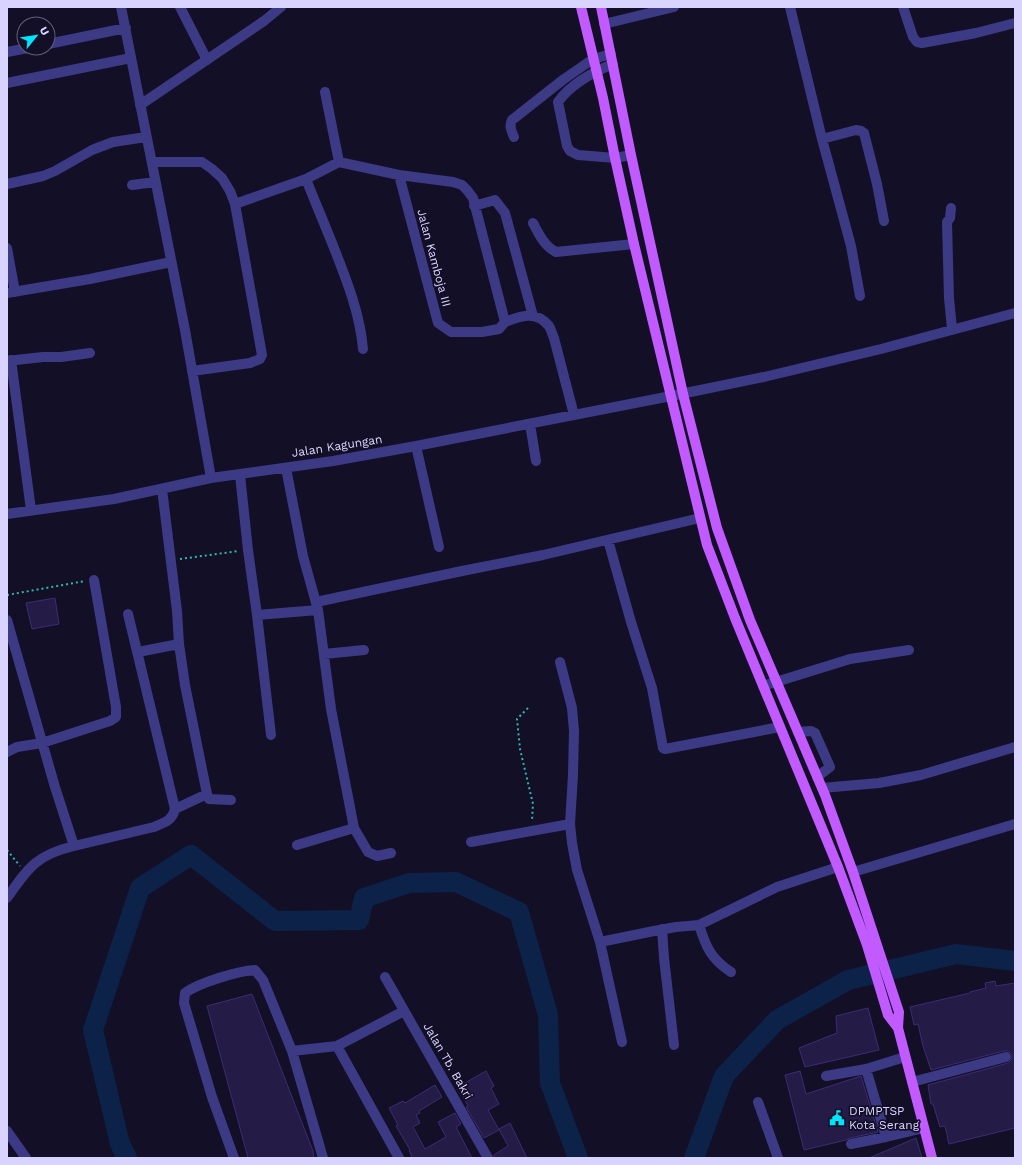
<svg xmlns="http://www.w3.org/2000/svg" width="1022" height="1165" font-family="'Work Sans',sans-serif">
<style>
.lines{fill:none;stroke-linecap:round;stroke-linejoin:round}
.river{stroke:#0c2248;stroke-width:20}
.building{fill:#241b47;stroke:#3b2d73}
.path{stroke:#2fb8b0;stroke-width:2;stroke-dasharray:2 3;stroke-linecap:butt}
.minor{stroke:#3d3a85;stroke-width:10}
.major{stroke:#c25bff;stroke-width:10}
.labels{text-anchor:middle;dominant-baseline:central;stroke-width:3.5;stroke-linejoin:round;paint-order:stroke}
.street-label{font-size:12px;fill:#d9d4ff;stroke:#130f26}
.poi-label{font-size:12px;fill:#d9d4ff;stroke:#130f26;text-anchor:start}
</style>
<rect width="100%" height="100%" fill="#130f26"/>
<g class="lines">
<path class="river" d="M127 1158 120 1144 93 1030 140 888 191 855 275 921 359 920 364 898 409 883 456 882 519 912 548 1015 550 1083 578 1158
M694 1158 724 1076 777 1020 848 980 956 954 1015 961"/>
</g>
<path class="building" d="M55 598 59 624 32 629 26 603Z
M995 981 996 986 1015 983V1128L949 1144 945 1126 940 1127 933 1104H931L928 1085 1008 1063 1012 1059V1055L1008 1051H1004L931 1070 923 1046 918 1024 914 1025 910 1007 970 993V992L986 988 985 983Z
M252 994 313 1151 314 1158H248L207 1006Z
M868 1008 879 1050 805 1067 799 1048 837 1033 836 1016Z
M486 1071 494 1086 491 1088 499 1104 488 1110 499 1130 484 1138 466 1107 468 1106 458 1087Z
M800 1071 806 1094 861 1076 878 1132 850 1138 846 1140 804 1150 785 1075Z
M435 1085 442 1097 419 1111 420 1113 416 1115 420 1123 413 1127 425 1149 446 1137 438 1122 455 1113 461 1124 456 1127 472 1158H410L412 1157 409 1150H410L396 1126 398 1125 389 1108 403 1101 405 1103Z
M510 1123 527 1158H494V1155L508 1146 499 1129Z
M916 1138 922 1158H869Z"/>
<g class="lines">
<path class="path" d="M180 559 239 551
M7 595 85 581
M528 708 517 719 520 749 533 804 532 821
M7 850 20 866"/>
<path class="minor" d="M121 7 185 330 211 478
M180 7 207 60
M790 7 822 139 851 246 860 296
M903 7 913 37 917 42 922 43 976 33 1015 23
M604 24 674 7
M48 44 126 28
M7 52 28 48
M613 64C593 72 571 84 558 102L567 146 570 151 578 155 615 158 631 155
M7 83 131 58
M325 92 339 162
M140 105 264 21 281 7
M514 137C511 130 509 126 512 120L564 79 593 59 611 54
M822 139 856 130 861 131 864 133 877 184 884 221
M152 162H202L212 169 222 178 230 191 235 204 262 355 260 359 250 363 192 371
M399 175 438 323 451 332H482L499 329 505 322
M306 179C315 202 325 225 334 248 347 281 360 314 363 349
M7 184 43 176 55 171 92 150 113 142 146 137
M132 185 155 182
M235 204 306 179 339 162 399 175 453 182 462 185 467 190 473 198 505 322
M474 206 495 200 505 213 533 316
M951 208 950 218 947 222 949 298 952 329
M533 223C539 234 544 246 556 252L634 244
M7 248 15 292
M7 293 90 279 171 262
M505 322C520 316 536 310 549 326 551 329 552 334 554 338L574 415
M11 360 31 510
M7 361 43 357H61L90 353
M530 424 536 461
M416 446 439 547
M286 468 303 556 318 610 331 709 354 828 368 852 377 856 391 853
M240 475 248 550 257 615 271 735
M162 489 177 611 179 644 185 685 207 794 209 799 231 800
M7 514 114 499 211 478 333 461 416 446 671 396 764 377 881 349 1015 313
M608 540 631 622 652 688 663 748 665 749 780 727
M316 602 462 571 543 555 700 518
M257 615 318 610
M7 620 55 787 74 846C36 855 28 868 7 898
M138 652 179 644
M324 654 364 650
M560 662 572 708 574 731 573 775 570 824 572 843 577 870 600 942 622 1042
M763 686 850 659 909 650
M798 732 811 731 815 733 830 767 817 777
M7 752 17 747 42 743 110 721 116 717V707L94 580
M822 788 879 783 921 775 1015 747
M175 809 207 794
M471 842 570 824
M297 845 354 828
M74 846 154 827C165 822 172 821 175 809L128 614
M853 872 1015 824
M699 925C706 947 711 959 731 972
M662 929 664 958 674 1045
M600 942 654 931 676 927 699 925 777 887 838 867
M385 977 488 1158
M337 1046 399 1158
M292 1051 337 1046 404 1011
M905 1057 866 1069 886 1137 924 1128
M826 1076 866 1069
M912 1082 1006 1057
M758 1102 778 1158
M7 1131 26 1158
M851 1144 886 1137
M234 1158 212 1097 184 1003 185 993C198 983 238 971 255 970L263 980 292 1051 323 1158"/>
<path class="major" d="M581 7 603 98 615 158 634 244 707 545 735 618 838 867 867 945 888 1015 898 1028
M601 7 631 155 683 394 717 528 750 620 825 795 853 872 899 1012 898 1028 932 1158"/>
</g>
<defs>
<g id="civic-bare" transform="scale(1.2)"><path d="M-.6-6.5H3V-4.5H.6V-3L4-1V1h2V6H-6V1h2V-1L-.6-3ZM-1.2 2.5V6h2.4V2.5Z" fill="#00e5ff" stroke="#130f26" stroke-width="2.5" paint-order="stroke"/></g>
</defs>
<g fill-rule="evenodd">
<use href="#civic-bare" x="837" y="1118"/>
</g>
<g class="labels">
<g class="street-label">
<text transform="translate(434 258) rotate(75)">Jalan Kamboja III</text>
<text transform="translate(337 446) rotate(-9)">Jalan Kagungan</text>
<text transform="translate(448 1061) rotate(60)">Jalan Tb. Bakri</text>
</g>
<g class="poi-label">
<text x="849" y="1111">DPMPTSP<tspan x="849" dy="14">Kota Serang</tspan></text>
</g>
</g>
<rect width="1022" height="1165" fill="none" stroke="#d9d4ff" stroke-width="16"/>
<g transform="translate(36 36) rotate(60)"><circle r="19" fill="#130f26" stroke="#625e7d"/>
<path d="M0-3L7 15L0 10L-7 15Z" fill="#00e5ff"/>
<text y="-6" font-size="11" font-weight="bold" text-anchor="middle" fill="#d9d4ff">U</text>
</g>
</svg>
